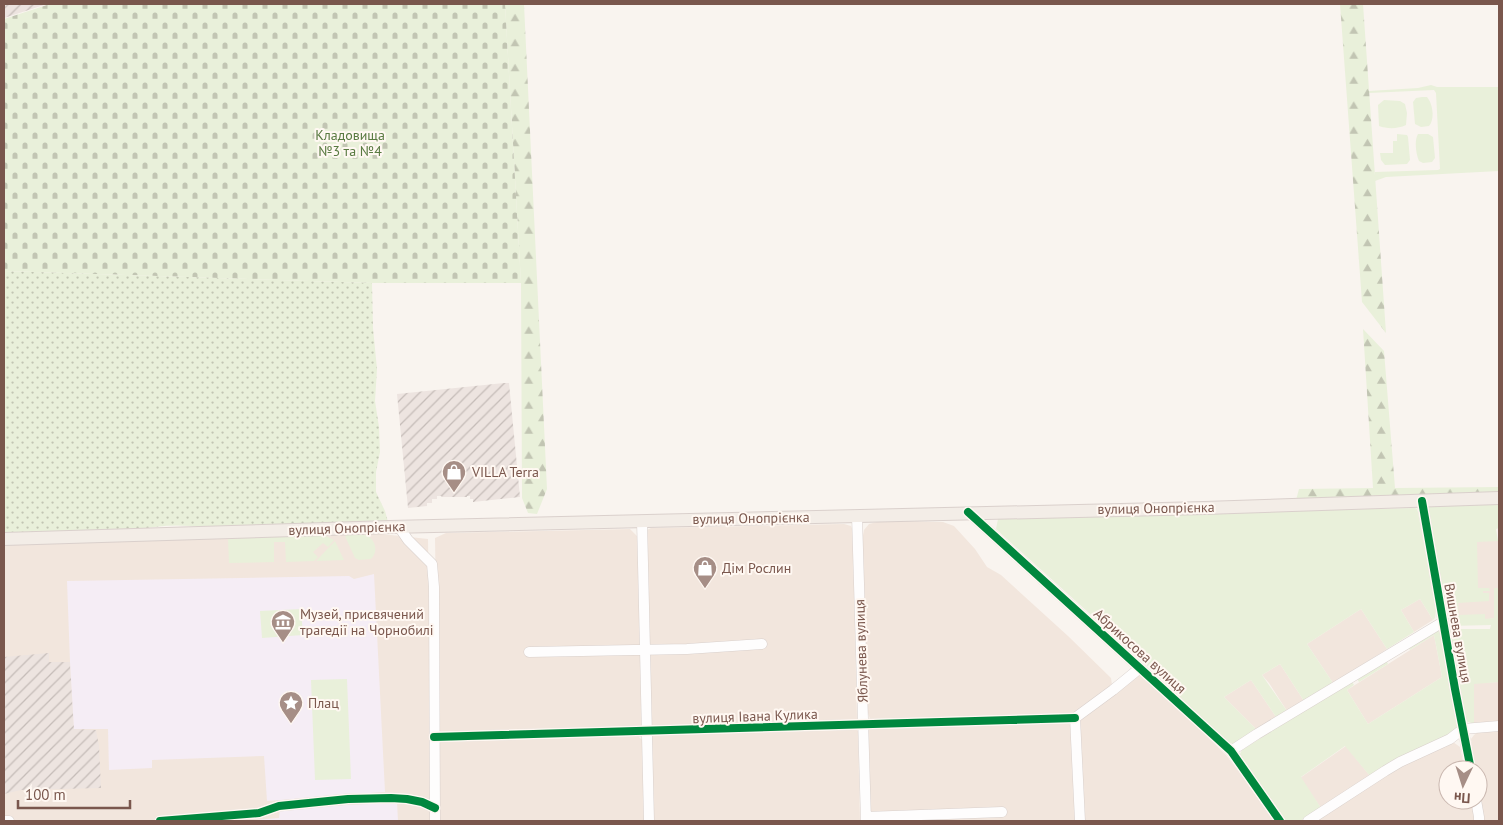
<svg xmlns="http://www.w3.org/2000/svg" width="1503" height="825" font-family="'PT Sans',sans-serif">
<style>
.residential{fill:#f2e6dd}
.industrial{fill:url(#industrial-furrows)}
.education{fill:#f5edf5}
.green{fill:#e9f0da}
.forest{fill:url(#forest-firs)}
.cemetery{fill:url(#cemetery-stones)}
.garden{fill:url(#garden-dots)}
.lines{fill:none;stroke-linecap:round;stroke-linejoin:round}
.minor-casing{stroke:#d9d0cc;stroke-width:11}
.major-casing{stroke:#dad0cc;stroke-width:14}
.minor{stroke:#fefdfd;stroke-width:10}
.major{stroke:#f3ede7;stroke-width:12}
.cycleway-casing{stroke:#fff8f2;stroke-width:11}
.cycleway{stroke:#00873e;stroke-width:8}
.labels{text-anchor:middle;dominant-baseline:central;stroke-width:4;stroke-linejoin:round;paint-order:stroke}
.park-label{font-size:14px;fill:#597a41;stroke:#fff8f2}
.poi-label{font-size:14px;fill:#7a574d;stroke:#fff8f2;text-anchor:start}
.street-label{font-size:14px;fill:#7a574d;stroke:#fff8f2}
</style>
<defs>
<pattern id="industrial-furrows" width="10" height="10" patternUnits="userSpaceOnUse" patternTransform="scale(1.25)"><rect width="10" height="10" fill="#ede4e0"/><path d="M-1 1l2-2M0 10L10 0M9 11l2-2" fill="none" stroke="#c5bcb8"/></pattern>
<pattern id="forest-firs" width="22" height="20" patternUnits="userSpaceOnUse" patternTransform="scale(1.25)"><rect width="22" height="20" fill="#e9f0da"/><path d="M5 1l3.5 6h-7zM16 11l3.5 6h-7z" fill="#c2c5b3"/></pattern>
<pattern id="cemetery-stones" width="16" height="16" patternUnits="userSpaceOnUse" patternTransform="scale(1.25)"><rect width="16" height="16" fill="#e9f0da"/><path d="M2 7V4a2 2 0 0 1 4 0v3zM10 15v-3a2 2 0 0 1 4 0v3z" fill="#c2c5b3"/></pattern>
<pattern id="garden-dots" width="8" height="8" patternUnits="userSpaceOnUse" patternTransform="scale(1.25)"><rect width="8" height="8" fill="#e9f0da"/><path d="M2 2h.1M6 6h.1" fill="none" stroke="#c2c5b3" stroke-width="1.8" stroke-linecap="round"/></pattern>
</defs>
<rect width="100%" height="100%" fill="#f9f4ef"/>
<path class="residential" d="M899 521 943 522 954 526 975 549 987 567 1001 575 1068 636 1111 678 1112 685 1075 713 1070 715 870 719 867 710 862 540 864 530 869 524 877 522Z
M844 524 851 526 853 531 857 720 651 728 647 530 651 528Z
M630 529 637 536 638 541 642 726 438 734 435 538 446 533Z
M363 532 428 539 432 821H4V544Z
M1477 541H1499V588H1494L1495 618 1449 626 1441 590Z
M1420 599 1433 620 1414 632 1401 610Z
M1361 609 1387 649 1333 683 1307 644Z
M1434 635 1442 677 1368 724 1347 690Z
M1280 664 1304 701 1287 711 1269 683 1262 675Z
M1139 674 1188 718 1226 755 1277 821H1084L1078 722 1092 708Z
M1251 680 1276 717 1257 730 1224 697Z
M1499 682V722L1474 724 1473 683Z
M1067 723 1072 726 1078 821H868V728Z
M855 728 858 731 860 821H652L651 735Z
M1499 730V821H1483L1478 794V770H1474L1471 739 1474 735 1478 732Z
M621 735 638 736 642 740 646 821H438V740Z
M1453 742 1460 747 1465 770H1448V800H1471L1476 821H1314L1407 763Z
M1346 746 1370 776 1321 808 1300 778Z"/>
<path class="industrial" d="M4 4H47L4 18Z
M504 383H509L520 497 473 502V499H470V496H467V497H442L441 496H437V499H432V503H427V506L408 508 397 394Z
M49 653V662H70L74 729 96 730 99 746 101 788 21 790 4 794V657Z"/>
<path class="education" d="M374 574 385 792 267 801 264 756 152 760V768L109 770 108 729H74L70 662 67 581 349 576 354 579Z
M397 802 398 821H241L279 818 280 809Z"/>
<path class="green" d="M1431 85 1437 87H1499V171L1386 177 1375 181V172L1438 170 1440 169 1436 93 1434 90 1369 93V91L1418 88Z
M1422 97H1427C1433 104 1435 119 1429 126L1421 127 1415 124 1413 102 1416 98Z
M1384 100 1400 101 1405 104 1407 113 1406 125C1398 129 1387 129 1379 126L1378 105Z
M1397 134 1407 135 1408 137 1410 160 1407 164 1385 165 1381 160 1380 153H1393V141H1397Z
M1418 134H1428L1433 137 1435 158 1432 162 1423 163 1419 161C1416 154 1414 141 1418 134Z
M1499 503V528L1496 529 1498 541 1477 542 1478 588H1489L1490 591H1483V593H1489V601L1458 603 1459 615 1485 614V619L1494 618V588H1499V682L1474 684V724L1466 721 1449 629H1490L1491 625 1449 626 1425 505Z
M1415 508 1417 509 1418 512 1436 610 1435 618 1433 620 1420 599 1401 610 1414 632 1387 649 1361 609 1307 644 1333 683 1304 701 1280 664 1262 675 1287 711 1276 717 1251 680 1224 697 1257 730 1233 744 1227 742 1152 670 996 529 998 519 1281 511Z
M362 534C374 536 380 550 371 559L359 560 355 558 345 536 347 535Z
M314 535H324L334 540 328 547 323 543 313 552 318 557 314 561 286 562 285 542H274V562L229 563 228 538Z
M335 541 344 560 316 561Z
M301 609 303 635 262 638 260 611Z
M1440 626 1459 725 1456 731 1370 776 1345 746 1301 777 1321 808 1300 821H1286L1239 756 1242 750 1351 680 1354 685 1347 690 1368 724 1442 677 1434 635 1410 650 1408 646Z
M1385 658 1388 664 1359 682 1356 677Z
M347 679 351 779 315 780 311 680Z"/>
<path class="forest" d="M505 4H524L547 489 537 514 528 513 522 498 521 283Z
M1340 4H1363L1386 333 1362 302Z
M1363 329 1384 351 1395 488 1499 487V492L1296 500 1299 489 1373 488Z"/>
<path class="cemetery" d="M50 4H505L521 283H372L4 271V19Z"/>
<path class="garden" d="M4 271 372 283 373 328 377 369 375 401 379 427 380 452 376 472V492L385 511 388 522 205 528C182 524 160 525 137 530L4 534Z"/>
<g class="lines">
<g class="minor-casing">
<path id="minor" d="M1422 501 1455 689 1471 770
M968 512 1231 751 1280 821
M857 516 866 821
M642 521 649 821
M399 527 408 540 432 564 434 587 435 821
M529 652 687 649 762 644
M434 737 1075 718
M1231 751 1257 734 1443 622
M1476 800 1479 817V821
M866 817 1002 812
M4 821H9
M160 821 259 813 279 806 348 799 391 798 407 799 422 802 435 808
M1080 821 1075 718 1113 690 1140 668
M1308 821 1385 771 1400 762 1450 739 1463 729 1499 726"/>
</g>
<g class="major-casing">
<path id="major" d="M4 539 390 527 1204 508 1499 498"/>
</g>
<use href="#minor" class="minor"/>
<use href="#major" class="major"/>
<g class="cycleway-casing">
<path id="cycleway" d="M1422 501 1455 689 1471 770
M968 512 1231 751 1280 821
M434 737 1075 718
M160 821 259 813 279 806 348 799 391 798 407 799 422 802 435 808"/>
</g>
<use href="#cycleway" class="cycleway"/>
</g>
<defs>
<g id="shop-pin" transform="scale(1.25)"><path d="M0 17L-7.5 6A9.5 9.5 0 1 1 7.5 6Z" fill="#a68e86" stroke="#fff8f2"/><path d="M-5-2.5h2.3a2.7 3.5 0 0 1 5.4 0H5L5.5 6h-11ZM-1.5-2.5h3a1.5 2.3 0 0 0-3 0Z" fill="#fff"/></g>
<g id="museum-pin" transform="scale(1.25)"><path d="M0 17L-7.5 6A9.5 9.5 0 1 1 7.5 6Z" fill="#a68e86" stroke="#fff8f2"/><path d="M0-6L6-3V-2H-6V-3ZM-5-1h2V3h-2ZM-1-1h2V3h-2ZM3-1h2V3H3ZM-6 4H6V6H-6Z" fill="#fff"/></g>
<g id="sight-pin" transform="scale(1.25)"><path d="M0 17L-7.5 6A9.5 9.5 0 1 1 7.5 6Z" fill="#a68e86" stroke="#fff8f2"/><path d="M0-6L1.8-2.2L6-1.7L2.9 1.2L3.7 5.4L0 3.3L-3.7 5.4L-2.9 1.2L-6-1.7L-1.8-2.2Z" fill="#fff"/></g>
</defs>
<g fill-rule="evenodd">
<use href="#shop-pin" x="454" y="472"/>
<use href="#shop-pin" x="705" y="568"/>
<use href="#museum-pin" x="283" y="622"/>
<use href="#sight-pin" x="291" y="703"/>
</g>
<g class="labels">
<g class="park-label">
<text x="350" y="135">Кладовища<tspan x="350" dy="16">№3 та №4</tspan></text>
</g>
<g class="poi-label">
<text x="472" y="472">VILLA Terra</text>
<text x="722" y="568">Дім Рослин</text>
<text x="300" y="614">Музей, присвячений<tspan x="300" dy="16">трагедії на Чорнобилі</tspan></text>
<text x="308" y="703">Плац</text>
</g>
<g class="street-label">
<text transform="translate(1156 508) rotate(-1)">вулиця Онопрієнка</text>
<text transform="translate(751 518) rotate(-1)">вулиця Онопрієнка</text>
<text transform="translate(347 528) rotate(-2)">вулиця Онопрієнка</text>
<text transform="translate(1458 633) rotate(80)">Вишнева вулиця</text>
<text transform="translate(861 651) rotate(-92)">Яблунева вулиця</text>
<text transform="translate(1140 651) rotate(42)">Абрикосова вулиця</text>
<text transform="translate(755 716) rotate(-2)">вулиця Івана Кулика</text>
</g>
</g>
<rect width="1503" height="825" fill="none" stroke="#7a574d" stroke-width="10"/>
<g transform="translate(1463 785) rotate(184)"><circle r="24" fill="#fff8f2" stroke="#cab8b0"/>
<path d="M0-4L9 19L0 12L-9 19Z" fill="#a68e86"/>
<text y="-8" font-size="14" font-weight="bold" text-anchor="middle" fill="#7a574d">Пн</text>
</g>
<path d="M18 800v8h112v-8" fill="none" stroke="#7a574d" stroke-width="2.5"/>
<text x="25" y="800" font-size="15" fill="#7a574d" stroke="#fff8f2" stroke-width="4" paint-order="stroke">100 m</text>
</svg>
